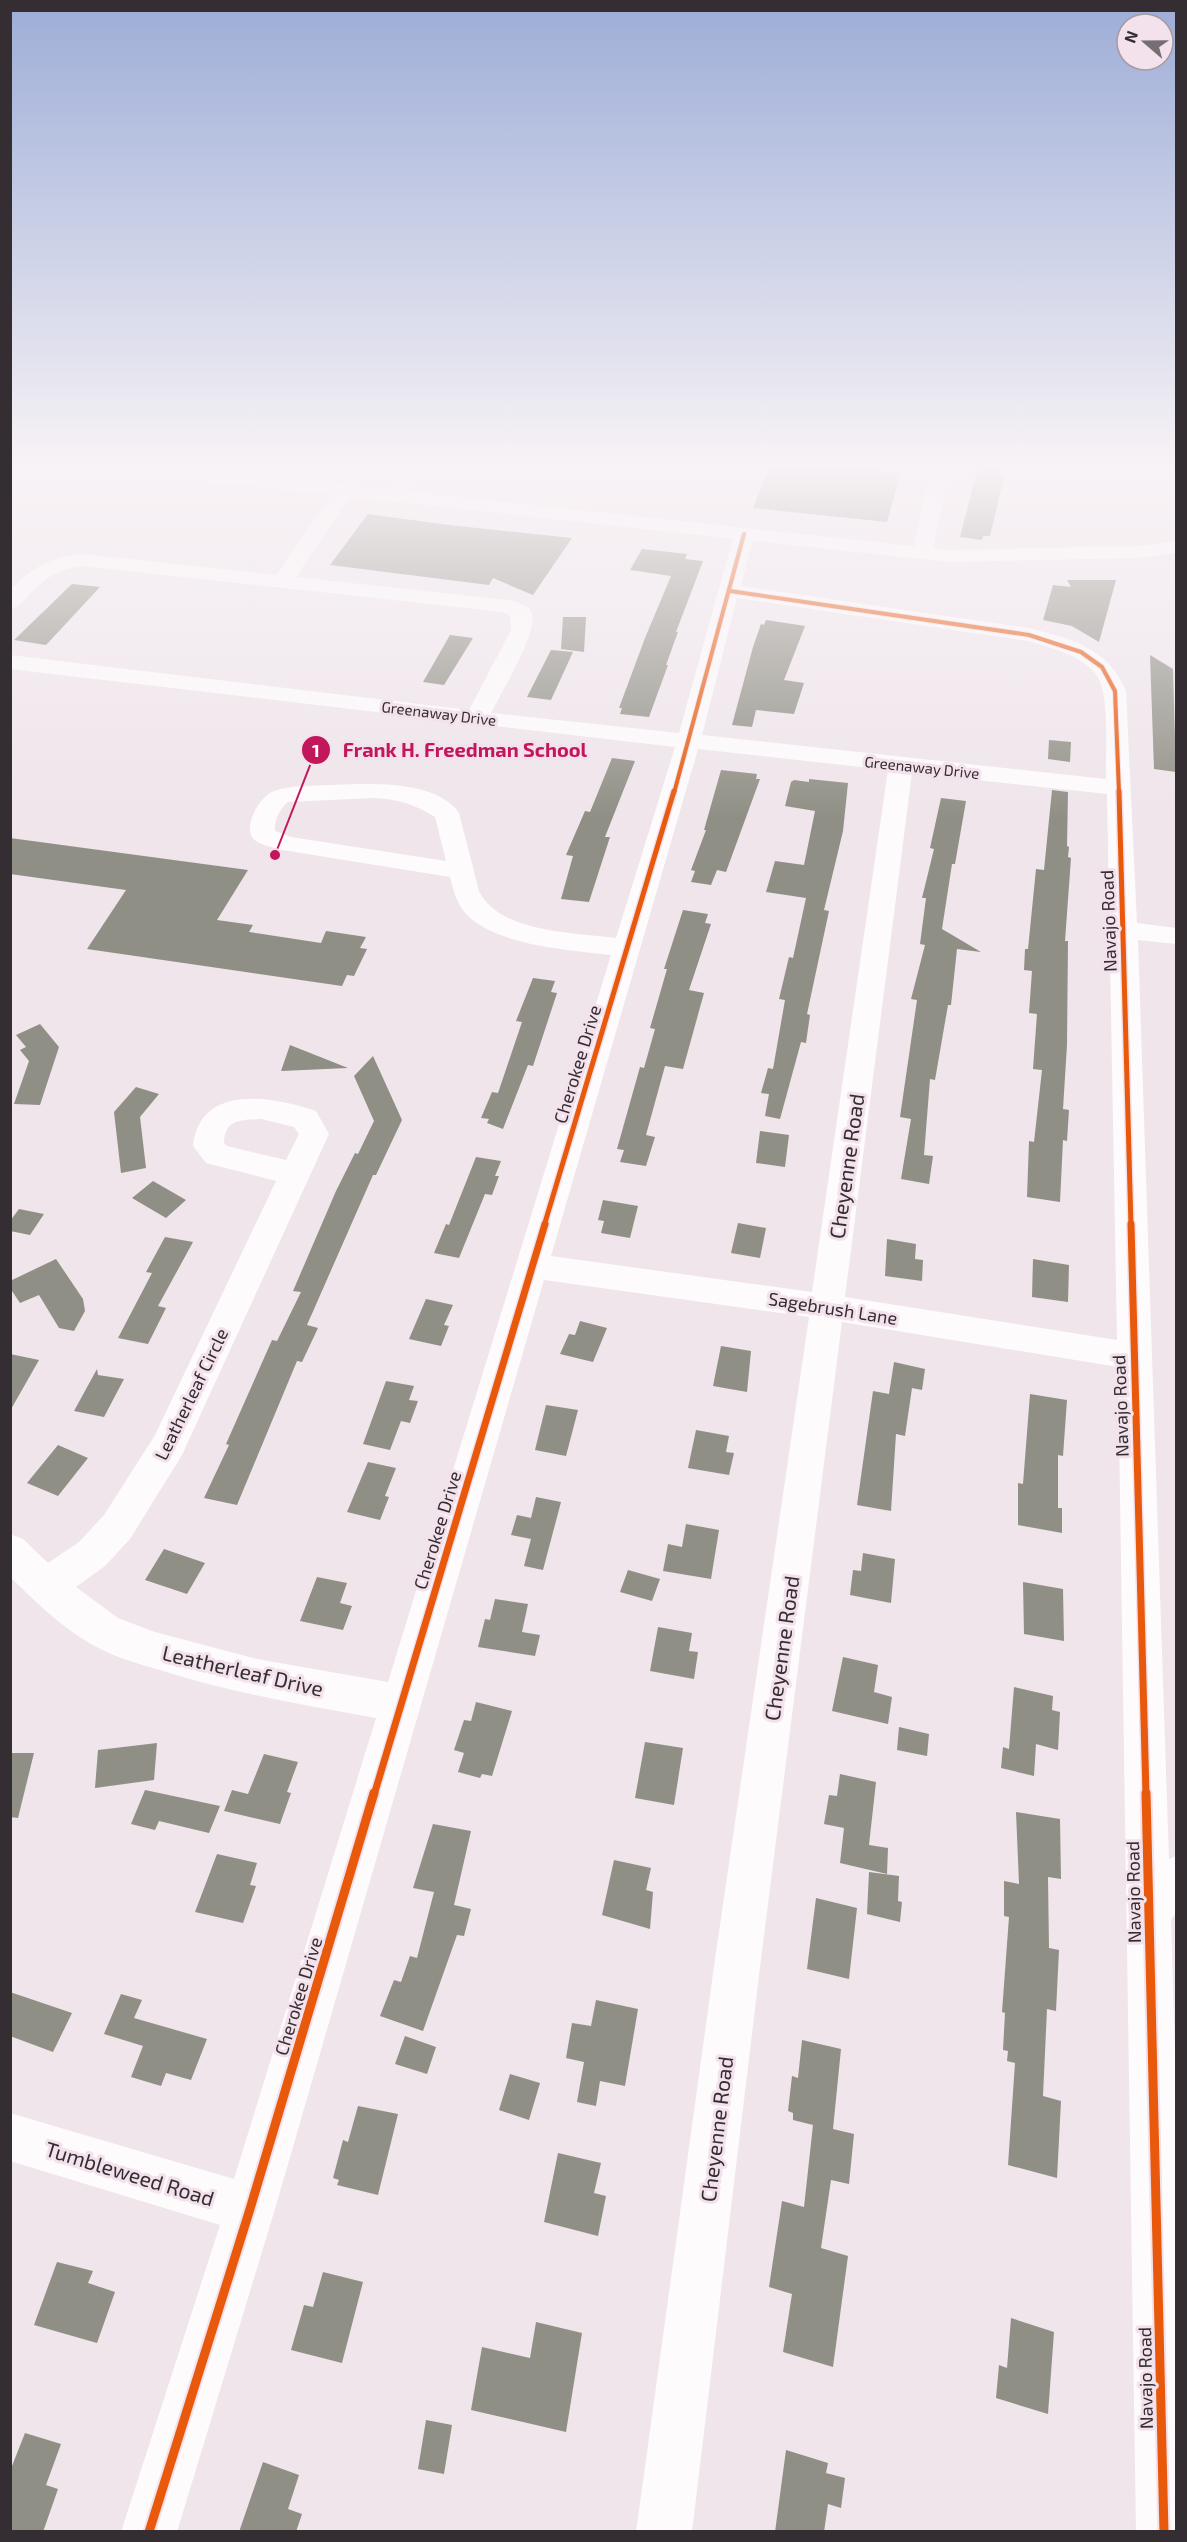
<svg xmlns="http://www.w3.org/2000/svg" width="1187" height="2542" font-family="'Exo 2',sans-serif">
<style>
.building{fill:#908f85}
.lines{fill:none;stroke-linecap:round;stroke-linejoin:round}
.minor{fill:#fdfbfc;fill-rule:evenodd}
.major{fill:#fdfbfc;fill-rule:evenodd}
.cycleway-far3-casing{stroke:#f3e1ec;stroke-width:6}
.cycleway-far2-casing{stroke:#f3e1ec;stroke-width:8}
.cycleway-far1-casing{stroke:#f3e1ec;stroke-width:10}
.cycleway-casing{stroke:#f3e1ec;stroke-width:13}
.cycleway-far3{stroke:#e8590c;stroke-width:4}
.cycleway-far2{stroke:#e8590c;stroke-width:5}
.cycleway-far1{stroke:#e8590c;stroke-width:7}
.cycleway{stroke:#e8590c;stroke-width:9}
.labels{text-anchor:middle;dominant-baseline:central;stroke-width:6;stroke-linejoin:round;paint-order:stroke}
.far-street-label{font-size:15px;fill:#342e32;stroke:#f3e1ec}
.street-label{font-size:18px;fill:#342e32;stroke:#f3e1ec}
.near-street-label{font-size:21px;fill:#342e32;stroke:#f3e1ec}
.leader{fill:none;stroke:#c2185b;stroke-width:2}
.callout-dot{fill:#c2185b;stroke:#f3e1ec;stroke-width:2}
.mark-label{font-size:18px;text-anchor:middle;font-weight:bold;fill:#fff}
.callout-label{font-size:20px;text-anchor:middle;font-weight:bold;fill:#c2185b;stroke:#f3e1ec;stroke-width:6;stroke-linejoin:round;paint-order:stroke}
</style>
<rect width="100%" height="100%" fill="#efe5eb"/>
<path class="building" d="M771 463H829L901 472 887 522 753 508Z
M979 463H1004L999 477H1004L990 536H983L982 540 960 537Z
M368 514 449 525 572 538 533 595 493 578 489 585 330 565Z
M642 549 687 554 685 559 703 561 676 632H678L666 665H668L649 717 620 714 622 708H619L645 638 671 576 630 570Z
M1067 580H1116L1099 642 1072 626 1043 620 1053 585 1071 587Z
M72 584 100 587 46 645 14 640Z
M563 617H586L584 652 561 649Z
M766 620 805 626 784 680 804 683 794 714 756 710 752 727 732 725 753 647 761 624 764 625Z
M450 635 473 638 444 685 423 682Z
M551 650 573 652 551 700 527 697Z
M1150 655 1173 669 1176 772 1154 769Z
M1049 740 1071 742 1070 762 1048 759Z
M612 758 635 761 605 837H610L589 902 561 899 573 856 566 855 585 811 590 812Z
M721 770 757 774 756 779H760L726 872 717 870 711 885 691 882 695 871 691 870 706 830H704Z
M809 779 848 783 843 831 824 910 829 911 807 1014 810 1015 806 1043 801 1042 780 1119 765 1116 769 1094 761 1093 768 1068 773 1069 785 1000 779 999 789 957 793 958 806 898 766 892 775 861 804 865 815 811 785 806 791 782 794 780 809 782Z
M1052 790 1068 792 1067 846 1069 847 1068 857 1071 858 1065 941H1068L1067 1045 1063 1109 1069 1110 1067 1141 1063 1140 1060 1202 1027 1197 1029 1141 1034 1142 1042 1070 1033 1069 1037 1014 1029 1013 1032 971 1024 970 1025 949H1028L1036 869 1044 870Z
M941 798 966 801 955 864H952L942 929 981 952 957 949 951 1005H948L935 1080 930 1079 924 1155 933 1156 929 1184 901 1179 911 1119 900 1117 917 1000 911 999 925 945 920 944 926 898H922L934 849 930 848Z
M10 838 248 870 217 920 253 925 249 932 321 943 326 931 366 937 360 948 367 949 354 976 347 975 342 986 87 949 126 890 10 874Z
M683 910 708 914 705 923 711 924 689 990 704 993 683 1069 665 1066 646 1135 655 1137 646 1166 620 1162 624 1150 617 1149 640 1067 644 1068 655 1029 650 1028 667 969H664Z
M533 978 555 981 551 992 557 993 533 1066 528 1065 503 1129 487 1123 489 1119 481 1118 492 1092 498 1093 522 1022 516 1021Z
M40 1024 59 1047 40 1105 14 1104 29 1061 20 1050 26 1047 16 1035Z
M290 1045 348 1068 281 1071Z
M373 1056 402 1120 376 1175H373L307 1325 318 1328 302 1362 297 1361 237 1505 204 1498 229 1445 226 1444 272 1340 277 1341 301 1292 293 1291 336 1191 355 1153 358 1154 374 1121 354 1076Z
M136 1087 159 1094 140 1117 146 1168 121 1173 114 1112Z
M760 1131 789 1135 785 1167 756 1163Z
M476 1157 501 1161 495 1176H499L492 1195 485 1194 459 1258 434 1253 446 1224 449 1225Z
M153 1181 186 1200 166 1218 132 1198Z
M603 1200 638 1206 630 1238 601 1233 604 1221 598 1220Z
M19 1209 44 1214 30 1235 10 1231V1221Z
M738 1223 766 1228 760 1258 731 1253Z
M165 1237 193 1242 158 1306 166 1308 148 1344 118 1338 152 1273 146 1272Z
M887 1239 916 1244 915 1259 923 1260 922 1281 885 1276Z
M56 1259 83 1299 85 1311 74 1331 59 1328 39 1295 20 1303 10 1288V1281Z
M1033 1259 1069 1265 1068 1302 1032 1297Z
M426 1299 453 1305 444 1325 449 1326 441 1346 409 1339Z
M580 1321 607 1328 593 1362 560 1354 569 1334 575 1335Z
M721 1346 751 1351 747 1392 713 1386Z
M10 1354 39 1360 10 1411Z
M894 1362 925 1369 922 1390 912 1388 905 1436 896 1434 891 1511 857 1505 873 1391 889 1394Z
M97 1369 98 1375 124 1379 104 1417 74 1411Z
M386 1381 414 1386 409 1400 418 1401 410 1423 401 1421 390 1450 363 1444Z
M1030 1394 1067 1400 1063 1456 1058 1455V1508H1062V1533L1018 1525V1483L1023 1484Z
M546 1405 578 1410 566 1456 535 1450Z
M696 1430 729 1436 726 1452 734 1453 729 1475 688 1468Z
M58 1445 88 1458 58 1496 27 1483Z
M368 1462 396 1468 385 1496 389 1497 380 1520 347 1512Z
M536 1497 561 1502 543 1570 524 1566 531 1539 511 1535 517 1515 531 1518Z
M686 1524 719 1530 711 1579 663 1571 668 1544 682 1547Z
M164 1549 205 1563 187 1594 145 1580Z
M863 1553 895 1559 891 1603 850 1595 853 1570 861 1571Z
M628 1570 660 1579 652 1601 620 1592Z
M317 1577 347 1583 340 1603 352 1606 343 1630 300 1621Z
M1023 1582 1063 1589 1064 1641 1024 1634Z
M495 1599 528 1604 522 1632 540 1635 535 1656 478 1647 485 1619 490 1620Z
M658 1627 692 1633 689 1651 698 1652 694 1679 650 1671Z
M843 1657 878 1665 874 1692 892 1697 888 1724 832 1711Z
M1014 1687 1053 1696 1052 1710 1060 1712 1058 1750 1036 1744 1034 1776 1001 1768 1003 1747 1009 1749Z
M476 1702 512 1711 492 1776 482 1774 480 1778 458 1772 464 1753 454 1750 464 1720 471 1721Z
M899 1727 929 1734 927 1756 897 1750Z
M645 1742 683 1748 674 1805 635 1798Z
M157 1743 154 1780 95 1788 98 1750Z
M10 1753H34L18 1818 10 1817Z
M264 1754 298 1762 287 1792 291 1793 280 1824 224 1811 232 1790 248 1794Z
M840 1774 876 1782 869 1845 888 1848 887 1874 840 1863 844 1828 824 1824 829 1795 837 1796Z
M145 1790 220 1806 209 1833 159 1821 155 1830 131 1824Z
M1016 1812 1060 1819 1061 1879 1048 1877 1049 1948 1059 1950 1056 2011 1047 2009 1043 2096 1061 2101 1057 2178 1008 2165 1015 2063 1007 2061 1008 2051 1003 2050 1005 2013 1002 2012 1009 1917 1004 1916V1881L1019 1884Z
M433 1824 471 1831 454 1905 471 1909 464 1936 457 1935 423 2031 380 2016 394 1980 401 1982 410 1956 417 1958 434 1892 413 1888Z
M217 1854 257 1863 250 1885 256 1886 243 1923 195 1912Z
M614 1860 651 1868 646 1890 653 1892 650 1929 602 1915Z
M869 1872 899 1876 898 1901 902 1902 900 1922 867 1914Z
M816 1898 857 1908 849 1979 807 1969Z
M10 1992 72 2013 53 2052 10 2036Z
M121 1994 142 2000 134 2018 207 2039 191 2080 166 2073 161 2086 131 2077 143 2046 104 2034Z
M596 2000 638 2009 625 2086 600 2081 596 2106 577 2102 584 2062 566 2058 572 2023 591 2026Z
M405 2036 436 2047 427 2074 395 2064Z
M802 2040 841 2049 833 2129 854 2134 849 2184 831 2180 821 2248 848 2256 833 2367 783 2352 792 2294 769 2287 782 2201 804 2207 813 2125 793 2120V2113L788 2111 792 2076 798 2078Z
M510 2074 540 2083 529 2120 499 2110Z
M358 2106 398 2114 378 2195 337 2185 339 2180 333 2178 343 2140 348 2142Z
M558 2153 601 2163 594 2193 606 2196 598 2236 544 2222Z
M57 2262 93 2271 88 2283 115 2292 97 2343 34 2325Z
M323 2272 363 2282 342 2363 291 2350 304 2305 313 2307Z
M1011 2318 1054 2332 1048 2414 996 2398 999 2365 1007 2368Z
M536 2322 582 2333 566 2432 471 2410 482 2347 530 2358Z
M426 2420 452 2425 444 2474 418 2469Z
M25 2433 61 2444 46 2485 58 2489 43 2532H10V2471Z
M786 2450 828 2463 826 2473 845 2478 841 2508 828 2504 824 2532H775Z
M263 2462 299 2475 288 2509 302 2514 296 2532H239Z"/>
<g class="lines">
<path class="minor" d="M408 463H426L401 499H387L384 495Z
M933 463H951L932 553 929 557H915L912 553Z
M345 484 352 486 355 490 296 577 508 600C515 601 529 605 532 613 538 633 501 693 491 713L679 733 734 534 737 530H751L754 534 741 586 1029 628C1071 639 1108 647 1126 691L1137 923 1176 928V944L1138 940 1169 1859 1176 1856V1913L1171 1920 1176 2083V2532H1136L1118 1367 842 1322 761 1959 692 2532H636L715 1959 809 1317 544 1280 275 2209 177 2532H121L220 2225 10 2161V2113L234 2179 376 1718C304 1705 233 1693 163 1671 139 1664 113 1657 91 1644 61 1627 35 1601 10 1577V1534L23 1539 48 1563 79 1542 104 1515 155 1435 276 1181 206 1163 193 1146C199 1083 273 1096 316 1111L329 1134 182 1455 130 1539 105 1566 76 1587 118 1618 155 1632 257 1659 388 1682 611 955C570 950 497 946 466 914 457 904 453 890 450 877L276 849C269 846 256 844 252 837 244 824 260 796 274 791 291 785 310 786 328 785 365 784 435 778 459 813L479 891C499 933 576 933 616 938L675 747 10 669V655L469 710 511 630 510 616 503 612 83 566C59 568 45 578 29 595 23 601 19 607 10 609V590C32 568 51 556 83 554L276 575 338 486ZM737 598 1028 641C1051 648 1078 654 1095 673 1111 692 1105 754 1106 779L702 735ZM698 749 888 770 812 1292 551 1256ZM912 773 1107 794 1117 1340 845 1297ZM373 798C398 799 414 804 435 817L446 861 291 837 275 831C274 821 280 808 288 802ZM261 1119 294 1127 299 1134 286 1160 227 1146 224 1143C225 1119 240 1120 261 1119Z"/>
<path class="major" d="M88 463H145L948 550 1138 546 1176 541V553L1138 558 948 562 97 469 90 467Z"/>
<g class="cycleway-far3-casing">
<path id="cycleway-far3" d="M730 591 1029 635 1081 652 1102 667 1115 691 1119 793
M674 793 744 534"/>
</g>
<g class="cycleway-far2-casing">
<path id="cycleway-far2" d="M1119 791 1131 1226
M544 1226 674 791"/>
</g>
<g class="cycleway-far1-casing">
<path id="cycleway-far1" d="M1131 1224 1146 1795
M374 1795 545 1224"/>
</g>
<g class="cycleway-casing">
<path id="cycleway" d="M1146 1793 1164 2532
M149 2532 250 2209 374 1793"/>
</g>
<use href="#cycleway-far3" class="cycleway-far3"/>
<use href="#cycleway-far2" class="cycleway-far2"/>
<use href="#cycleway-far1" class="cycleway-far1"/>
<use href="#cycleway" class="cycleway"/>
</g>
<linearGradient id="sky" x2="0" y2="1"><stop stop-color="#9dadd7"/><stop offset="0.57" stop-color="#f8f3f6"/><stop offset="1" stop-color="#f8f3f6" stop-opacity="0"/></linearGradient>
<rect width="1187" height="819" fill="url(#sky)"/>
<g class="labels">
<g class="far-street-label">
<text transform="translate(439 713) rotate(7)">Greenaway Drive</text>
<text transform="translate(922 767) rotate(6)">Greenaway Drive</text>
</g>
<g class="street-label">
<text transform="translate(1108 921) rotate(-92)">Navajo Road</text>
<text transform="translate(577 1064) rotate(-73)">Cherokee Drive</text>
<text transform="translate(833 1308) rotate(9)">Sagebrush Lane</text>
<text transform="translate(191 1394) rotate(-64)">Leatherleaf Circle</text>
<text transform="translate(1120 1406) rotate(-92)">Navajo Road</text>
<text transform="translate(437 1530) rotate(-73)">Cherokee Drive</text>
<text transform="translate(1133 1892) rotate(-91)">Navajo Road</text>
<text transform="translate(298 1996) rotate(-73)">Cherokee Drive</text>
<text transform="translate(1145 2378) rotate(-91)">Navajo Road</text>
</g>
<g class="near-street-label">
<text transform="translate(846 1166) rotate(-82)">Cheyenne Road</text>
<text transform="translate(781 1648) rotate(-82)">Cheyenne Road</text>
<text transform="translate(243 1670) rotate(13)">Leatherleaf Drive</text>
<text transform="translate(716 2129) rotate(-83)">Cheyenne Road</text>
<text transform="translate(130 2173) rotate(17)">Tumbleweed Road</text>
</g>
</g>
<path class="leader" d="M275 855L316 750"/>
<g class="callout-dot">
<circle cx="275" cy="855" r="6"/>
<circle cx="316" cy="750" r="15"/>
</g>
<g class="mark-label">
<text x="316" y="757">1</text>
</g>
<g class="callout-label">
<text x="465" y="757">Frank H. Freedman School</text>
</g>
<rect width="1187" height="2542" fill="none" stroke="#342e32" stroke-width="24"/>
<g transform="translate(1145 42) rotate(290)"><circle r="28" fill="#f3e1ec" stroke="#a799a2" stroke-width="1.5"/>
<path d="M0-4.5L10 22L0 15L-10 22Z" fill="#756e73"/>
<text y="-9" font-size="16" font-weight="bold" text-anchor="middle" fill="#342e32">N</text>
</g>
</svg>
